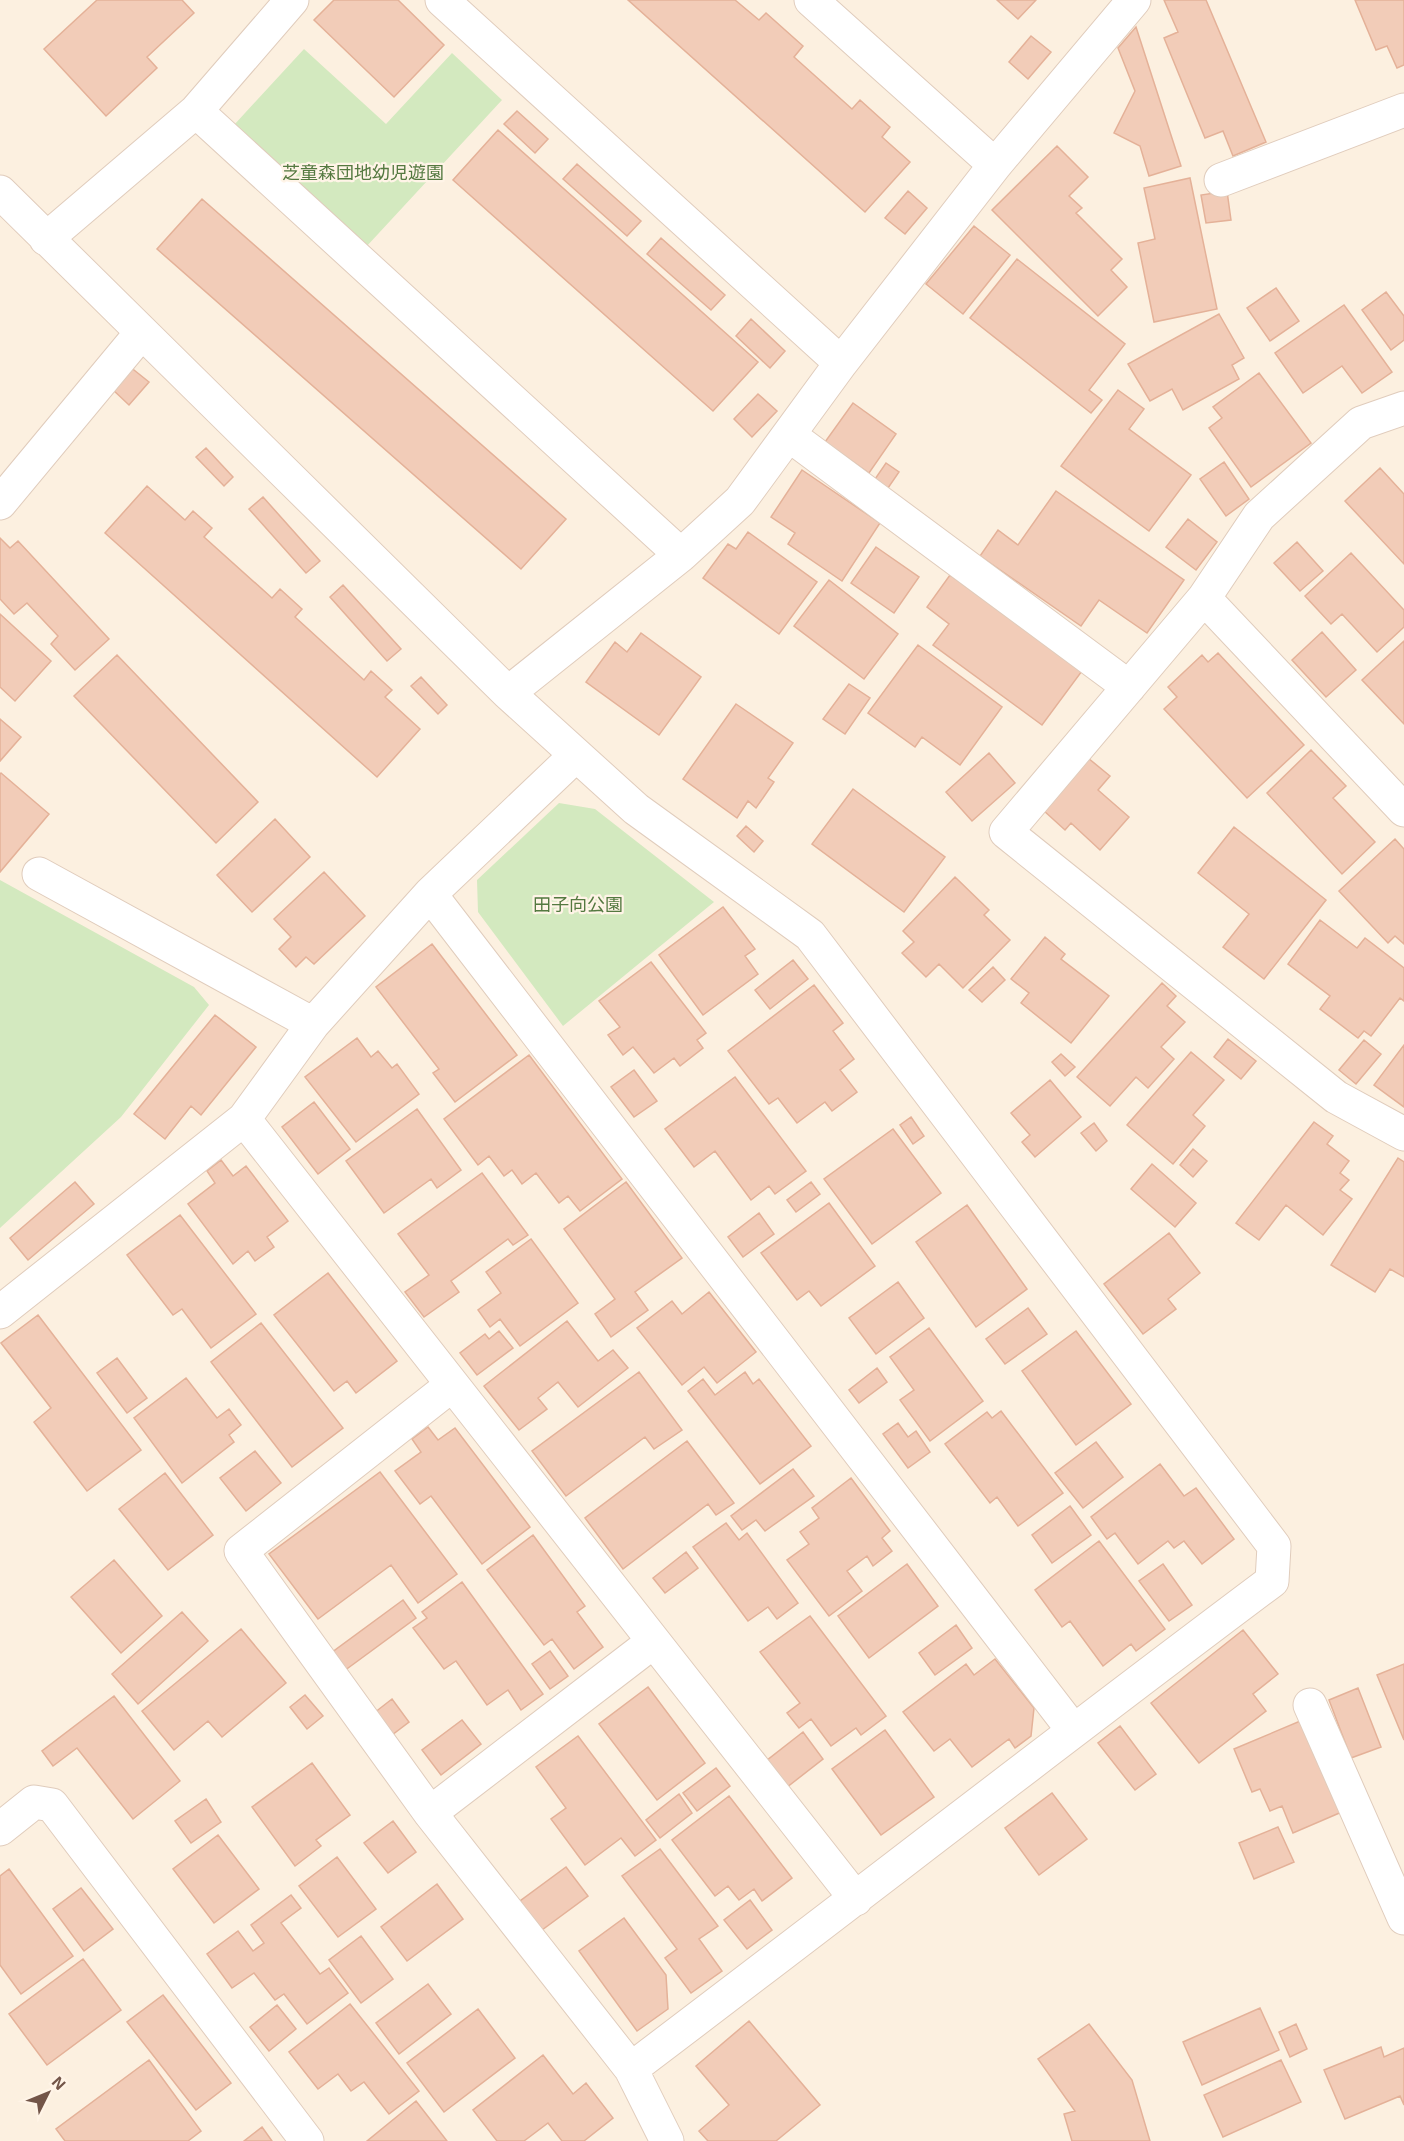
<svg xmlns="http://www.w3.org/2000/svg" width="1404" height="2141" font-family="'Exo 2','Noto Sans JP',sans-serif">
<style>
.green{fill:#d3e9bf}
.building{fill:#f2ccb8;stroke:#e4b198;stroke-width:1.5}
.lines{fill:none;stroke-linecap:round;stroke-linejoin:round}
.minor-casing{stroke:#e0ccbc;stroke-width:35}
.minor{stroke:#fff;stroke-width:33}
.labels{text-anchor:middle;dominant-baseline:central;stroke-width:4.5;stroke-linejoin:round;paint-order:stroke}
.park-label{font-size:18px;fill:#547940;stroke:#fff4e7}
</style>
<rect width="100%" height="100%" fill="#fcf0e0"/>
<path class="green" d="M304 49 386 124 452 53 502 100 366 247 234 125Z
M559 803 595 809 714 902 563 1026 478 912 477 880Z
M0 880 194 987 209 1005 121 1117 0 1228Z"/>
<path class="building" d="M97 0H182L194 13 147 57 157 68 106 116 44 49Z
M334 0H398L444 45 394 97 314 20Z
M628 0H735L759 20 766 13 803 46 794 57 852 109 860 100 890 127 882 137 910 162 865 212Z
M997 0H1036L1018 19Z
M1164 0H1206L1266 142 1233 156 1223 131 1205 138 1164 38 1178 32Z
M1355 0H1404V65L1397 68 1387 46 1376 50Z
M1136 27 1181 166 1149 176 1140 146 1114 133 1135 91 1118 48Z
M1031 36 1051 52 1028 79 1009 62Z
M517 111 548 139 535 153 504 124Z
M498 130 758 362 713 411 453 180Z
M1057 146 1088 177 1069 196 1082 208 1076 213 1122 259 1111 270 1127 287 1098 316 992 210Z
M577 164 641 221 627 236 563 179Z
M1190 178 1217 309 1154 322 1138 243 1155 239 1144 188Z
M908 191 927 208 905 234 885 218Z
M1227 191 1231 220 1206 223 1201 195Z
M202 199 566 519 521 569 157 249Z
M974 226 1010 255 963 314 926 284Z
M661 238 725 295 711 310 647 254Z
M1017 259 1125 344 1089 390 1102 400 1091 413 970 318Z
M1276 288 1299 321 1270 341 1247 308Z
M1386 292 1404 316V340L1391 350 1362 310Z
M1344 305 1392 372 1362 393 1342 366 1303 393 1275 353Z
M1219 314 1244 358 1232 365 1239 379 1183 410 1172 389 1150 401 1128 364Z
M751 319 785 351 770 368 736 336Z
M129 366 149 382 129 405 111 388Z
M1259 373 1311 443 1251 487 1209 428 1222 418 1213 407Z
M1118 390 1144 409 1129 429 1191 475 1149 531 1061 466Z
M758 394 777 411 752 437 734 419Z
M853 403 896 434 869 473 825 442Z
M206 448 233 477 224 486 196 457Z
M1224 462 1249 499 1226 516 1200 479Z
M886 463 899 472 886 491 873 482Z
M1380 468 1404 494V564L1345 501Z
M802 470 880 523 842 581 788 544 795 533 771 517Z
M147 486 185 520 193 511 212 528 204 537 272 598 280 589 302 609 295 617 364 680 371 671 392 690 385 697 420 729 377 777 105 533Z
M1056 491 1184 580 1147 633 1099 600 1081 626 980 556 998 530 1018 545Z
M263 497 320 561 306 573 249 509Z
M1188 519 1217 542 1196 570 1166 547Z
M748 532 817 582 779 634 703 578 728 544 736 549Z
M0 538 10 548 18 541 109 639 75 670 51 644 58 636 27 603 14 614 0 599Z
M1297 542 1323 571 1300 591 1274 563Z
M876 547 919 577 894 613 851 583Z
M1351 553 1404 610V627L1377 652 1342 614 1331 624 1305 596Z
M950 575 1082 671 1042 725 933 645 949 624 927 607Z
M829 580 898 634 864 679 794 626Z
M343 585 401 649 387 661 330 597Z
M0 614 51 661 15 701 0 687Z
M1322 632 1356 670 1326 697 1292 660Z
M641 633 701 677 659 735 586 682 615 642 627 652Z
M1404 641V724L1362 680Z
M918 645 1002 707 960 765 922 737 915 747 868 713Z
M1218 653 1304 745 1247 798 1164 709 1177 697 1168 687 1202 655 1208 662Z
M117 655 258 802 216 843 74 696Z
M421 677 447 705 438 714 411 686Z
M849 684 870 698 845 734 823 719Z
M736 704 793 743 768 778 774 782 756 808 748 801 737 818 683 779Z
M0 719 21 737 0 761Z
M1311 750 1346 786 1333 798 1375 842 1342 874 1267 793Z
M989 753 1015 783 972 821 946 792Z
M1088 758 1110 776 1098 790 1129 817 1100 850 1071 823 1065 830 1043 810Z
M1 773 49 814 0 872V774Z
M853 789 945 857 904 912 812 844Z
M275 819 310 857 252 912 217 875Z
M746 826 763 841 754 852 737 836Z
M1234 827 1326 900 1264 979 1223 947 1249 914 1198 873Z
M1395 839 1404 849V944L1395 936 1388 943 1339 891Z
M324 872 365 916 314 964 306 957 296 967 279 949 291 937 274 919Z
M955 877 989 910 984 915 1010 940 963 988 939 964 926 977 902 953 914 942 903 931Z
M723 907 755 949 745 956 758 974 703 1015 659 955Z
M1320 920 1357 948 1365 938 1404 968V1001L1400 998 1371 1036 1364 1031 1358 1038 1320 1009 1330 996 1288 964Z
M1045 937 1065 954 1061 959 1109 996 1071 1043 1021 1003 1029 993 1011 979Z
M432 944 517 1055 455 1102 433 1073 439 1069 376 987Z
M793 960 808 979 770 1009 755 990Z
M651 962 706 1033 697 1040 703 1048 680 1066 674 1058 654 1073 633 1047 623 1055 608 1035 620 1027 599 1001Z
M993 967 1005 980 982 1002 969 990Z
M1162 983 1176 996 1167 1006 1185 1022 1161 1047 1174 1059 1148 1088 1136 1077 1110 1106 1077 1077Z
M814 985 843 1023 833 1031 854 1059 840 1070 857 1092 832 1111 825 1102 797 1123 778 1098 769 1104 728 1051Z
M215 1015 256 1047 201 1115 191 1106 165 1139 134 1114Z
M357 1038 371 1057 378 1051 392 1068 397 1064 419 1094 356 1142 305 1077Z
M1228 1039 1256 1061 1241 1079 1214 1057Z
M1364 1040 1381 1054 1356 1084 1339 1070Z
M1404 1045V1107L1374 1085Z
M1191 1052 1224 1080 1193 1115 1205 1126 1173 1164 1127 1125Z
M1061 1054 1075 1067 1065 1076 1052 1062Z
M529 1055 622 1179 580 1211 568 1196 559 1203 536 1173 522 1184 512 1170 504 1176 489 1156 478 1165 444 1119Z
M634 1070 657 1101 634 1117 611 1087Z
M735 1077 806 1171 775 1194 769 1186 751 1200 715 1151 694 1167 665 1129Z
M1050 1080 1081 1117 1035 1157 1022 1142 1030 1135 1011 1113Z
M314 1102 350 1149 318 1174 282 1127Z
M417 1109 461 1170 437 1188 431 1179 384 1213 346 1161Z
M911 1117 924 1136 913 1144 900 1125Z
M1314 1122 1333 1136 1327 1144 1349 1161 1340 1173 1349 1180 1340 1190 1352 1199 1323 1235 1286 1205 1259 1240 1236 1223Z
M1094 1123 1107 1141 1096 1151 1081 1133Z
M893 1129 941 1193 872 1244 824 1179Z
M1193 1149 1207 1161 1193 1177 1180 1165Z
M1398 1158 1404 1162V1277L1390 1269 1375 1292 1331 1265Z
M221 1160 233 1176 246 1166 288 1221 267 1237 274 1247 255 1261 248 1251 233 1264 188 1204 215 1183 207 1171Z
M1152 1164 1196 1203 1175 1227 1131 1189Z
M482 1173 528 1235 513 1245 508 1239 451 1281 459 1292 424 1317 405 1292 429 1275 398 1234Z
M75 1182 94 1204 28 1260 10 1238Z
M626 1182 682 1258 635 1292 648 1310 611 1337 595 1314 615 1299 564 1229Z
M811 1182 820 1194 796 1212 787 1200Z
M829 1203 875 1266 821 1306 809 1291 797 1300 761 1253Z
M967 1205 1027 1289 976 1327 916 1242Z
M759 1213 774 1234 743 1257 728 1237Z
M180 1215 256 1314 211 1348 182 1309 173 1315 127 1255Z
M1169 1233 1200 1273 1168 1299 1176 1309 1143 1334 1104 1284Z
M531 1239 578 1303 520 1346 500 1319 490 1327 478 1310 501 1293 486 1272Z
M328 1273 397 1361 356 1393 347 1381 334 1391 274 1315Z
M898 1282 924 1318 876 1354 849 1318Z
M709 1292 756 1352 717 1383 704 1367 682 1385 637 1328 672 1301 682 1314Z
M1028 1308 1047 1334 1005 1364 986 1339Z
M38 1315 141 1450 87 1491 34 1422 51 1408 1 1343Z
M567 1321 598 1361 613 1350 628 1368 578 1407 558 1382 538 1398 547 1409 519 1430 484 1386Z
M261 1323 343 1428 292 1467 211 1362Z
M929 1328 983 1401 930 1441 900 1400 914 1390 890 1357Z
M499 1331 513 1348 477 1375 460 1353 485 1334 489 1339Z
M1076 1331 1131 1404 1076 1445 1022 1371Z
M117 1358 147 1398 127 1413 97 1373Z
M877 1368 887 1382 859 1403 849 1390Z
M639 1372 682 1430 654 1449 645 1437 566 1496 532 1451Z
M745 1372 753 1384 759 1379 811 1446 760 1484 688 1391 703 1379 715 1395Z
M186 1378 217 1418 229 1409 241 1425 229 1435 234 1442 182 1483 134 1418Z
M1001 1411 1063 1493 1018 1526 997 1497 990 1503 945 1444 987 1412 992 1418Z
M898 1423 908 1437 916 1431 930 1452 908 1468 883 1434Z
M428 1427 438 1440 455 1428 530 1527 482 1564 431 1496 420 1504 395 1471 421 1452 412 1439Z
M687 1441 734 1503 716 1515 708 1504 623 1569 585 1518Z
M1096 1442 1123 1477 1083 1508 1055 1473Z
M255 1451 281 1483 246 1511 220 1478Z
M1160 1464 1184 1496 1196 1488 1234 1539 1202 1564 1184 1541 1174 1548 1168 1541 1138 1564 1115 1533 1107 1539 1091 1517Z
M793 1469 814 1496 765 1531 756 1520 742 1530 731 1516Z
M380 1472 457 1574 418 1603 391 1565 318 1619 269 1554Z
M165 1473 213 1535 168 1570 119 1509Z
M851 1478 890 1531 882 1538 892 1551 873 1566 867 1556 847 1571 862 1591 829 1616 787 1560 809 1544 800 1532 819 1518 812 1508Z
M1070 1506 1091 1535 1052 1563 1032 1535Z
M726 1523 739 1540 747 1533 798 1603 777 1619 768 1607 748 1621 693 1547Z
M533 1535 585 1606 577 1612 603 1647 574 1669 552 1639 544 1645 487 1570Z
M1099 1541 1165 1629 1136 1651 1131 1644 1103 1666 1070 1621 1062 1627 1035 1590Z
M686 1552 698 1568 665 1593 653 1578Z
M114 1560 162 1616 121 1653 71 1597Z
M907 1564 938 1606 869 1658 838 1616Z
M1163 1564 1192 1605 1169 1621 1139 1581Z
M462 1582 543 1694 521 1710 508 1690 487 1705 456 1661 444 1669 413 1628 427 1618 422 1612Z
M403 1600 416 1618 344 1671 331 1653Z
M182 1612 208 1641 138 1704 112 1674Z
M810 1616 886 1716 861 1735 856 1728 831 1746 811 1719 799 1728 787 1713 800 1703 760 1652Z
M956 1625 972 1648 935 1675 919 1653Z
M241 1629 286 1683 222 1737 208 1721 174 1750 142 1711Z
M1243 1630 1278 1674 1253 1694 1266 1711 1199 1763 1151 1703Z
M550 1651 568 1676 550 1689 532 1664Z
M995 1659 1034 1708 1031 1736 1015 1748 1009 1739 972 1767 950 1739 934 1751 903 1712 966 1664 974 1675Z
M1404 1664V1740L1377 1675Z
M648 1687 705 1763 657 1800 599 1724Z
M1358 1688 1381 1747 1351 1758 1329 1700Z
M305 1695 323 1716 307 1729 290 1707Z
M114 1696 180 1781 133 1819 77 1748 53 1766 42 1751Z
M392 1699 409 1722 392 1735 374 1713Z
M1305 1719 1344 1811 1293 1833 1282 1806 1270 1811 1260 1789 1252 1792 1234 1749Z
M462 1720 481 1744 441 1775 422 1750Z
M1120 1726 1156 1774 1135 1790 1098 1743Z
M885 1730 934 1797 881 1835 832 1769Z
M803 1732 823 1759 786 1788 766 1761Z
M578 1736 656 1840 635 1856 621 1838 585 1865 551 1819 566 1808 536 1767Z
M312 1763 350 1815 316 1840 321 1846 295 1866 252 1807Z
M716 1768 730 1786 697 1811 683 1793Z
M1052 1793 1087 1839 1039 1875 1005 1828Z
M679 1794 692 1813 660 1838 646 1820Z
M729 1796 792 1878 762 1901 754 1889 739 1900 728 1886 715 1896 672 1840Z
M206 1799 221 1822 191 1843 175 1821Z
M393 1821 416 1852 388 1873 364 1843Z
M1278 1827 1294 1862 1254 1879 1239 1843Z
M218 1835 259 1889 214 1923 173 1869Z
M660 1849 718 1926 699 1939 722 1971 691 1993 665 1958 677 1949 622 1876Z
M337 1857 376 1909 338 1937 299 1886Z
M566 1867 588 1896 542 1930 520 1901Z
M9 1869 73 1956 21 1994 0 1965V1876Z
M437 1884 463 1919 407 1961 381 1927Z
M81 1888 113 1929 84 1951 53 1909Z
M291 1895 301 1908 281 1923 320 1974 329 1968 348 1993 307 2024 284 1994 275 2000 254 1973 232 1988 207 1954 238 1931 253 1951 264 1943 251 1925Z
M750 1900 772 1930 747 1949 724 1920Z
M624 1918 666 1975 668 2009 637 2031 579 1951Z
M361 1936 393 1979 361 2003 329 1960Z
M83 1959 121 2010 47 2065 9 2014Z
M428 1984 451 2014 399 2054 376 2023Z
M163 1995 231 2083 196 2110 127 2022Z
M350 2004 419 2091 389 2114 364 2082 351 2091 338 2074 318 2089 289 2052Z
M277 2005 296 2029 269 2051 250 2027Z
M1260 2008 1279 2050 1202 2085 1183 2042Z
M478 2009 515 2058 444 2112 407 2063Z
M749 2021 820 2105 776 2141H708L699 2131 729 2105 696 2066Z
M1089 2024 1132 2080 1150 2141H1072L1064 2114 1075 2111 1038 2059Z
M1296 2024 1307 2049 1290 2057 1279 2032Z
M1381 2047 1384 2057 1404 2048V2105L1400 2096 1345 2119 1324 2070Z
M543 2055 573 2094 586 2083 613 2118 584 2141H562L548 2123 524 2141H497L473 2110Z
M149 2060 201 2131 188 2141H65L56 2129Z
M1281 2060 1301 2102 1223 2137 1204 2095Z
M416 2101 447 2141H367Z
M262 2127 272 2141H244Z"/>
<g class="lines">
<g class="minor-casing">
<path id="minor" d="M442 0 841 363
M811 0 995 165
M196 111 681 555
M1221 180 1404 110
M0 192 508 693 636 809 810 935 1274 1546 1272 1581C1057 1742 845 1907 631 2069
M46 239 196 111 292 0
M1404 408 1361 423 1259 516 1204 598 1006 832 1336 1097 1404 1134
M789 435 1129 687
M0 503 142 332
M1204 598 1404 810
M508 693 681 555 740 501 841 363 995 165 1134 0
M39 874 313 1024
M430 894 1073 1730
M244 1119 856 1899
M0 1312 244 1119 313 1024 430 894 575 756
M452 1385 241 1551 430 1813 631 2069 667 2141
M1310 1705 1404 1918
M430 1813 653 1642
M0 1829 34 1802 52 1805 307 2141"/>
</g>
<use href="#minor" class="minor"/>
</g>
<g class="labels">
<g class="park-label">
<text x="363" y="172">芝童森団地幼児遊園</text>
<text x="578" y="904">田子向公園</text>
</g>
</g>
<g transform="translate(48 2093) rotate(47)" stroke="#fff4e7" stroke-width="4.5" paint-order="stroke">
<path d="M0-4.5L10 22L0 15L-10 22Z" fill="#735548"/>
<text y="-9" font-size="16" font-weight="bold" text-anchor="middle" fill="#735548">N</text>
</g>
</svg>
